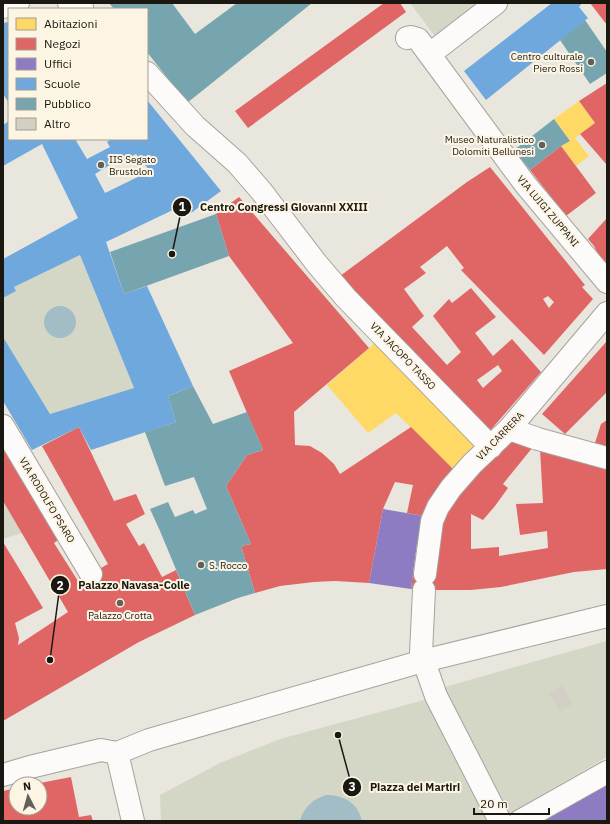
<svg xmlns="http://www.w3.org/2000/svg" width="610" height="824" font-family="'IBM Plex Sans',sans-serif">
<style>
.green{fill:#d4d7c5}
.water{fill:#a2bdc5}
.homes{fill:#ffd966}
.shops{fill:#e06666;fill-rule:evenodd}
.offices{fill:#8e7cc3}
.schools{fill:#6fa8dc;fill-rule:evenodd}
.public{fill:#76a5af}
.building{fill:#d4cfc5}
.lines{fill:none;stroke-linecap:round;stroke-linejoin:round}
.street-casing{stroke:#a6a39c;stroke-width:24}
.street{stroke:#fcfbfa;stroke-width:22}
.poi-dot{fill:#636059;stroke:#fdf5e4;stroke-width:1.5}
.labels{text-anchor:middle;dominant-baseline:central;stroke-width:4;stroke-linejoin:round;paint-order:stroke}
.poi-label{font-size:10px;fill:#1b1812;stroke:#fdf5e4;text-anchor:end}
.street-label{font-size:10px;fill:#1b1812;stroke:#fdf5e4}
.leader{fill:none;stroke:#1b1812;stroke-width:1.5}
.callout-dot{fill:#1b1812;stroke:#fdf5e4;stroke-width:1.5}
.mark-label{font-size:12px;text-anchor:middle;font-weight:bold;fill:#fff}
.callout-label{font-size:11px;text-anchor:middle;font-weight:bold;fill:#1b1812;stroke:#fdf5e4;stroke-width:4;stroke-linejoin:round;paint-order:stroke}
</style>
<rect width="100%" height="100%" fill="#e9e6dd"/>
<path class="green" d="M410 3H487L437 39Z
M80 255 134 388 50 414 3 337V298L16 291 14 287Z
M3 501 22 533 3 539Z
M607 641V757L505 816 441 688Z
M428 699 488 821H161L160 795 220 763 280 739Z"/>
<path class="water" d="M44 322a16 16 0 1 1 32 0a16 16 0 1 1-32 0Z
M326 795C344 795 358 803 362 821H300C304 807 313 799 326 795Z"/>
<path class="homes" d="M579 101 595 123 575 138 589 156 576 166 561 146 570 141 554 119Z
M377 341 478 446 453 469 396 413 368 433 327 385Z"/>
<path class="shops" d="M384 3H400L406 12 248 128 235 111Z
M590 3H607V25Z
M607 83V165L580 134 595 123 579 101Z
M561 146 596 193 566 216 530 170Z
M490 167 585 285 582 287 593 299 544 355 461 270 464 268 447 246 420 267 426 273 404 289 424 316 412 327 447 365 461 352 433 316 449 299 452 303 471 288 496 317 475 333 493 356 512 339 541 372 488 433 336 279 467 182ZM548 296 554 302 549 308 543 299ZM498 365 502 371 483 388 477 380Z
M239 197 369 348 294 412 295 445 310 446 322 453 334 464 340 474 411 427 453 469 424 516 407 513 413 485 395 482 383 509 369 583 335 581 314 582 280 586 255 593 241 546 251 544 226 486 247 455 263 450 229 371 293 343 229 256 216 214Z
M607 218V263L599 256 594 246 588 239Z
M607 341V392L565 434 542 414Z
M607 420V449L594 446 601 424Z
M79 427 114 501 136 494 145 514 126 524 139 546 144 543 162 577 176 570 195 615 139 642 3 721V542L43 608 15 623 19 638 18 645 68 612 3 501V436L61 538 54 543 78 581 108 564 42 446Z
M512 435 533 447 503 484 508 488 495 506 483 520 471 514V549L499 547V556L548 548 547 531 520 535 516 504 543 503 540 449 607 464V569L574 572 501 587 471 590H433L411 589 413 573 425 574 433 544 449 502Z
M71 777 79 817 91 815 93 821H3V791L16 788V808H40V783Z"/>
<path class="offices" d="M383 509 424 516 417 544 411 589 369 583Z
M604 780 607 785V821H530Z"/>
<path class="schools" d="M552 3H582L579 7 588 18 486 100 464 71Z
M9 22V103L3 94V23Z
M147 100 221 191 187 216 179 207 106 242 124 294 147 286 193 386 168 396 176 422 91 450 79 427 32 450 3 401V337L50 414 134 388 80 255 14 287 16 291 3 298V259L78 218 42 144 3 166V125L9 121V139H75L87 159 110 147 107 142 111 139H147ZM136 154 150 171 105 193 95 174 118 160 119 163Z"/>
<path class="public" d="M109 3H172L195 34 237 3H312L187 103 147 52V9H114Z
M585 20 607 52V73L590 84 560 40Z
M554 119 570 141 561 146 530 170 514 150Z
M216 214 229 256 124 294 110 252Z
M193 386 213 424 247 412 263 450 247 455 226 486 251 544 241 546 255 593 238 598 195 615 160 531 150 509 168 502 175 517 193 510 195 514 207 509 194 477 165 486 145 432 176 422 168 396Z"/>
<path class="building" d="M562 685 573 704 560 712 548 693Z"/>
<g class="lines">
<g class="street-casing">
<path id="street" d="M69 3 82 7
M3 7 18 3
M407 38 411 37 418 39 525 184 607 282
M430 54 496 3
M147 73 195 126 237 163 262 192 317 264 346 298 491 447
M3 426 91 574
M509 429 538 439 607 458
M425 574 432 521 438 507 451 488 472 464 509 429 607 313
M424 590 421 653 436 696 500 821
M117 753 149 740 423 661 607 616
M117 753 133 821
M3 775 30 767 101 750 117 753
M520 821 607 772"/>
</g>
<use href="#street" class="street"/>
</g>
<g class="poi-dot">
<circle cx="591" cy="62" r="4"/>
<circle cx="542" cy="145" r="4"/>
<circle cx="101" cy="165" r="4"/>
<circle cx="201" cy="565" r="4"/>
<circle cx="120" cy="603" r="4"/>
</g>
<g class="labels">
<g class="poi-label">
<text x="583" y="56">Centro culturale<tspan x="583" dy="12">Piero Rossi</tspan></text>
<text x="534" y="139">Museo Naturalistico<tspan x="534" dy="12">Dolomiti Bellunesi</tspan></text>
<text x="109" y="159" text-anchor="start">IIS Segato<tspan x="109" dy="12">Brustolon</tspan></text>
<text x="209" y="565" text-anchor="start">S. Rocco</text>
<text x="120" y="615" text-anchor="middle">Palazzo Crotta</text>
</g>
<g class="street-label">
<text transform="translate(548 211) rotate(50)">VIA LUIGI ZUPPANI</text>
<text transform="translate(403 356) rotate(46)">VIA JACOPO TASSO</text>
<text transform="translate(500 436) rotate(-46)">VIA CARRERA</text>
<text transform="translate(47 500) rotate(59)">VIA RODOLFO PSARO</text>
</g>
</g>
<path class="leader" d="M172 254L182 207M50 660L60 585M338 735L352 787"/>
<g class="callout-dot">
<circle cx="172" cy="254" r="4"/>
<circle cx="50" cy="660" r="4"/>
<circle cx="338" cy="735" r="4"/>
<circle cx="182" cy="207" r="10"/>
<circle cx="60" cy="585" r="10"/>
<circle cx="352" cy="787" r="10"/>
</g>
<g class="mark-label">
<text x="182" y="211">1</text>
<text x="60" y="590">2</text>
<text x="352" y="791">3</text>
</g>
<g class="callout-label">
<text x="284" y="211">Centro Congressi Giovanni XXIII</text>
<text x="134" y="589">Palazzo Navasa-Colle</text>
<text x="415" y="791">Piazza dei Martiri</text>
</g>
<rect width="610" height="824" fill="none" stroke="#1b1812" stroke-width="8"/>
<rect x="8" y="8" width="140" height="132" fill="#fdf5e4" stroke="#a39d90"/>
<rect x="16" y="18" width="20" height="12" fill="#ffd966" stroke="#a39d90"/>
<text x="44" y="28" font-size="12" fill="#1b1812">Abitazioni</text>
<rect x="16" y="38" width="20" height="12" fill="#e06666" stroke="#a39d90"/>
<text x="44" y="48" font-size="12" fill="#1b1812">Negozi</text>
<rect x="16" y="58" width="20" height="12" fill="#8e7cc3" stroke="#a39d90"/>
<text x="44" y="68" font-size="12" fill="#1b1812">Uffici</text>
<rect x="16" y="78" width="20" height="12" fill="#6fa8dc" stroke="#a39d90"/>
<text x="44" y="88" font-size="12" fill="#1b1812">Scuole</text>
<rect x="16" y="98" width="20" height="12" fill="#76a5af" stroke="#a39d90"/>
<text x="44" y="108" font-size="12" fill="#1b1812">Pubblico</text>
<rect x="16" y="118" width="20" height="12" fill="#d4cfc5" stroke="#a39d90"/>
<text x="44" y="128" font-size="12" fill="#1b1812">Altro</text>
<g transform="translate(28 796) rotate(354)"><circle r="19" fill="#fdf5e4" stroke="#a39d90"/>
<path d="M0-3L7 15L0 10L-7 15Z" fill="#636059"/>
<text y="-6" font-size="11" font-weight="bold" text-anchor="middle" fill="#1b1812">N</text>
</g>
<path d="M474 808v6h75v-6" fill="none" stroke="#1b1812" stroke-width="2"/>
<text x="480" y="808" font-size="12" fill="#1b1812" stroke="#fdf5e4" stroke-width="3" paint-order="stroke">20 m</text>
</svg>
